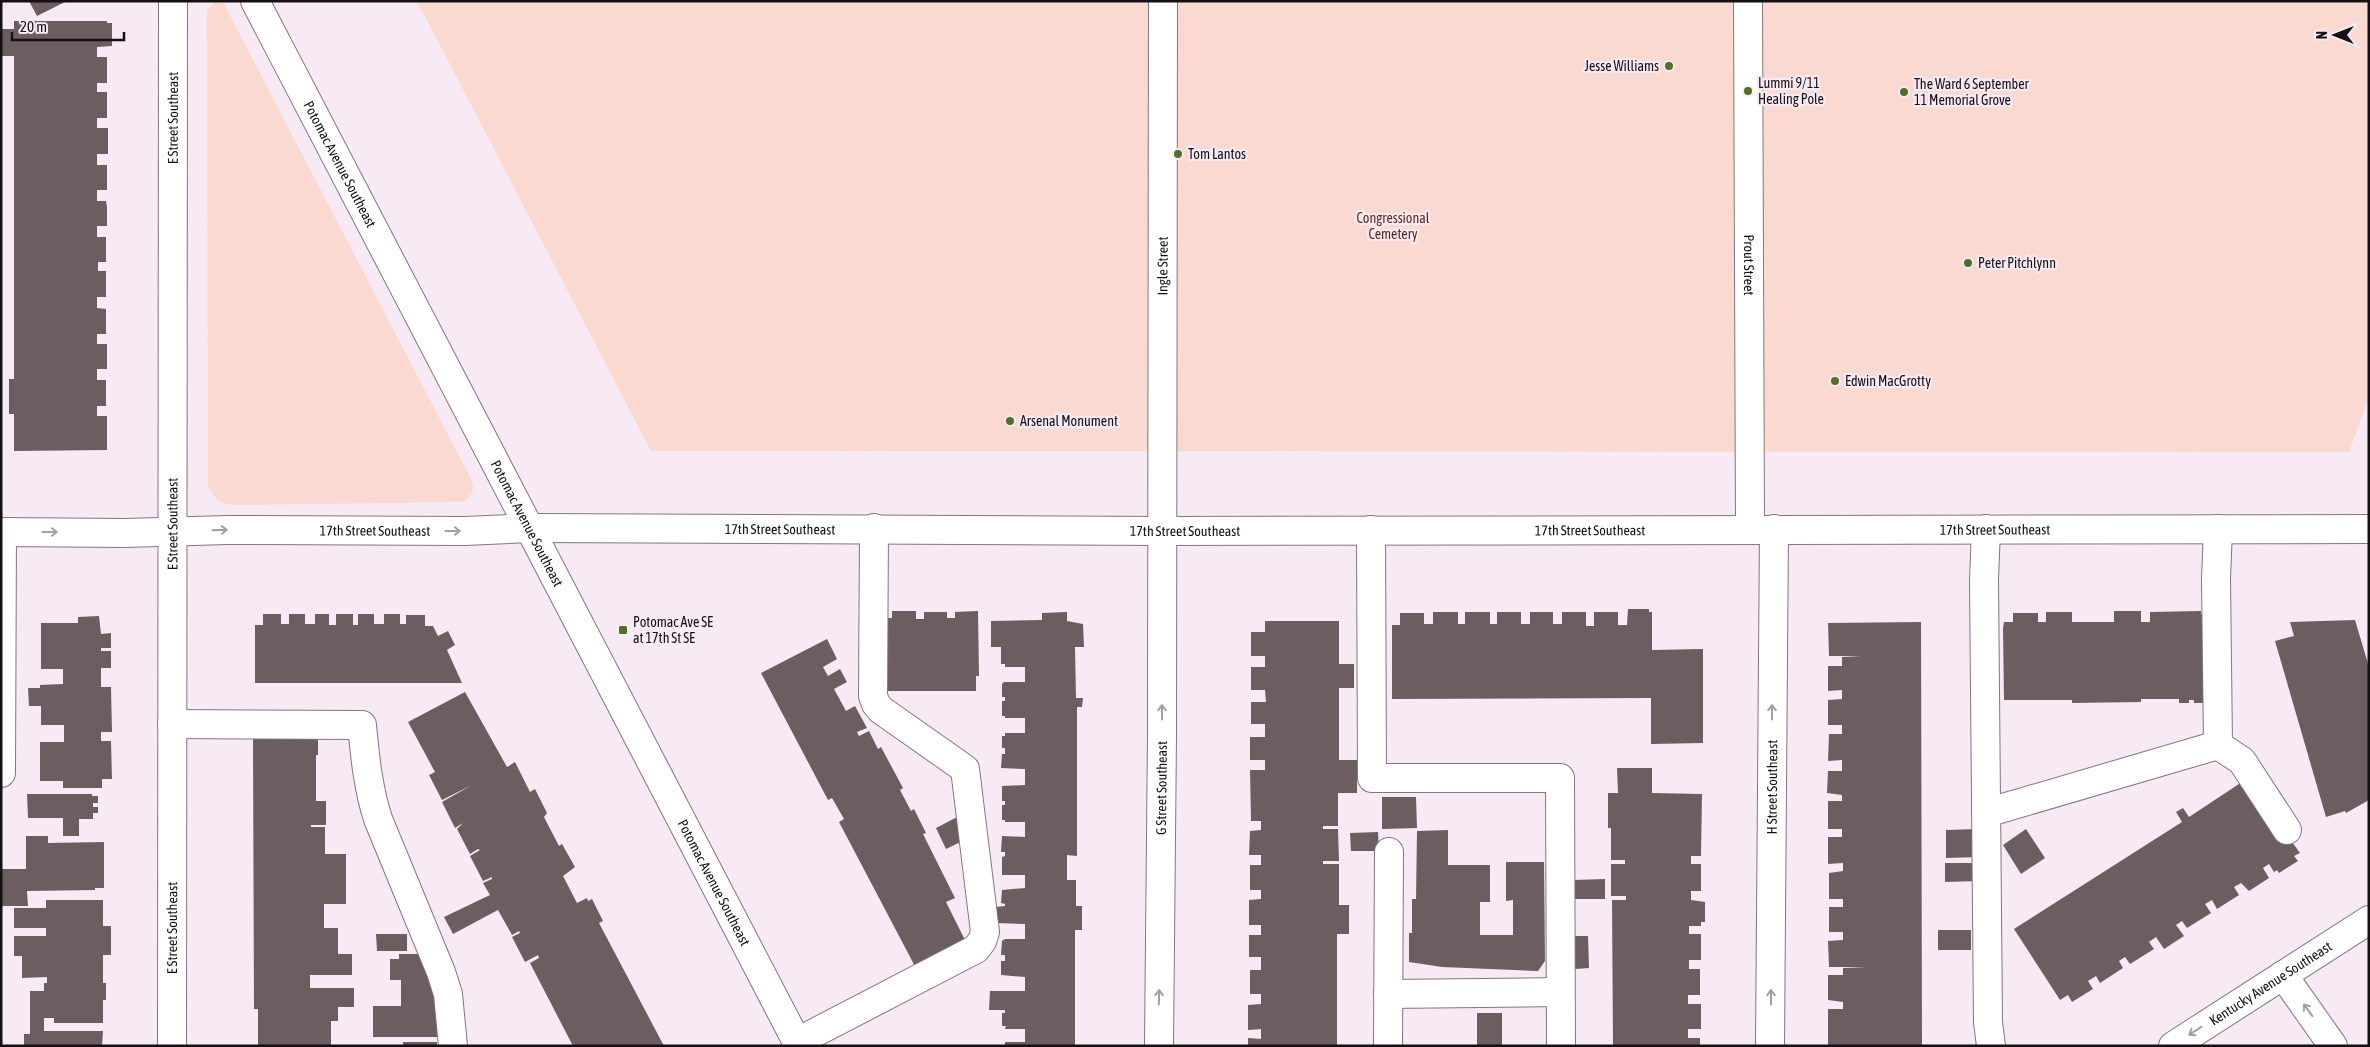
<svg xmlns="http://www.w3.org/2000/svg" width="2370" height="1047" font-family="'Asap Condensed',sans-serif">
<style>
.green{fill:#f9d9d0}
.building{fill:#6c5d60}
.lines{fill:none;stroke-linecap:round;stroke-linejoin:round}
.minor-casing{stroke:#82767f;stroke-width:30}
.major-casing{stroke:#82767f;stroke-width:30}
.minor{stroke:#fff;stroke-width:28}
.major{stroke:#fff;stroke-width:28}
.oneway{stroke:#a19fa1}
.poi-dot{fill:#506f25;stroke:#f7eaf4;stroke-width:2}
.labels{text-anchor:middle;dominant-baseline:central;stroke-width:4.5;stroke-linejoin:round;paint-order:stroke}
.poi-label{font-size:14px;fill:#151014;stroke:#f7eaf4;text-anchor:start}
.street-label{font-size:14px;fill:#151014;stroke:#f7eaf4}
.park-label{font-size:14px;fill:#62291a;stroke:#f7eaf4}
</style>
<rect width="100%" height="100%" fill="#f7eaf4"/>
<path class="green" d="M417 1H2369V397L2349 452 651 451Z
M215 2 224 4 470 477C475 488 474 495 463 502L232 505C219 503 213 497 208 486L207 10Z"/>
<path class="building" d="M29 1H67L37 16Z
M14 21H107V23H112V46L97 47V57H107V83H97V92H107V118H97V128H108V154H97V165H107V190H97V201H106L107 207V226H97V237H106V262H98V271H106V297H97V308L106 309V334H97V344H107V369H97V380H106V406H97V416H107V450L14 451V414H9V379H14V56H2V29H14Z
M1628 609H1649V612H1652V650L1703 649V743L1651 744V698L1392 699V625H1400V613H1424V624H1433V612H1458V624H1465V612H1490V624H1497V612H1521V624H1530V612H1553V624H1562V612H1586V626H1594V612H1618V625H1627Z
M892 611H916V619H924V612H947V618H955V612L978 611 979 676H976V691H886L884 618H892Z
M2114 611H2141V622H2150V612L2201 611V614H2206V703H2194V700H2189V703H2179V699H2141V702L2072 703V700H2004L2003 628 2004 622H2013V613H2038V622H2046V612H2072V622H2114Z
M1067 612V621L1083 624 1084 647H1075L1076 698H1083L1082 707H1077V856L1067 855V880H1076V906H1082V930H1075V1046H1005V1042H1025V1029H1005L1006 1026H1002V1013H1005V1010H989L990 991H1025V977L1001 975V961H1005V955H1001L1002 941 1005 939H1025V924L996 923V907L1005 906V904L1001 903 1002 890 1025 888V875H1002V857L1005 856V852H1001L1002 836 1025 837V822H1005V820H1002V805H1005V801H1002V786L1025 785V769L1001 768 1002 754H1005V748H1002V736H1005V733H1025V718H1005V716H1002V701H1005V697H1002V684L1004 682H1025V667H1005V664H1001V647H991V621L1042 620V613Z
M263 614H281V624H289V614H305V624H315V614H329V625H336V614H353V625H358V614H374V624H384V614H400V624H406V615H425V626H433L438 636 448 631 455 645 447 650 462 683H255V625H263Z
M99 616 101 634 111 633V648H101V651H111V668H101V687H111L112 732H101V741H111L112 779H102V788H63V781H40V742H64V725H41V706H29L28 688H40V685L63 684V669H41V623H78V617Z
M2355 620 2369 667V800L2346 813 2345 811 2326 817 2275 641 2294 636 2290 622Z
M1265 621H1339V664H1354V688H1339V760H1357V793H1338V826H1323V829H1338L1339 861H1323V864H1339V905H1349V934H1337V1046H1248V1038L1261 1039V1029L1248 1030V1005L1261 1004V994H1250V970H1261V957H1249V935H1261V925H1249V900L1261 899V890H1250V865H1261V855H1249L1250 831 1261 830V821H1251L1250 770H1265V760H1250V737H1265V724H1251V702H1266L1265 690H1251V667H1265V656H1251V632H1265Z
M1921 622 1922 1046H1828V1009H1843V1002L1828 1000V975H1843V968L1867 967H1829L1828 941 1843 940V932H1829V907H1843V899H1829V873L1843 871V863L1828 864V837H1842V829H1828V801H1842V795L1827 793 1828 771H1842V760L1828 761 1829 734H1842V725H1828V700L1842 699V690L1828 691V666H1842V657L1862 656H1829L1828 623Z
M827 639 837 659 823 667 828 676 840 669 847 682 834 689 846 711 855 706 867 728 857 732 859 736 869 731 878 749 881 747 903 788 900 790 911 811 914 809 926 833 923 834 955 898 946 902 968 946 918 972 839 822 844 819 832 798 828 800 761 673Z
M465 692 507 767 515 762 530 792 535 789 547 813 544 817 559 846 562 844 575 867 563 876 577 903 587 898 588 901 592 899 603 921 599 923 664 1046H573L530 963 539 958 538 955 525 962 512 937 520 933 519 931 512 935 498 910 453 934 444 917 490 895 483 883 492 879V877L483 881 470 856 480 850 478 849 470 854 457 829 463 823 455 828 442 802 472 785 442 800 429 775 435 772 408 722Z
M253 738H318V755H316V801H326V825H311V827H325V854H346V904H324V928H338V954H352V975H310V988H354V1007H338V1021H331V1046H258V1009H254Z
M1617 768H1652V793L1702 794 1701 856H1691V864H1701V891H1691V900L1705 902V922H1701V926H1689V934H1701V960H1689V969H1700V995H1688V1004H1701V1029H1688V1038H1700V1046H1613L1612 900H1626V896H1611V864H1625V860H1611V828H1608V793H1618Z
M2245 780 2256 793 2289 844 2292 842 2300 853 2294 856 2298 861 2279 873 2277 870 2274 872 2269 864 2263 868 2269 878 2249 891 2241 883 2234 887 2239 895 2217 909 2212 900 2205 904 2211 913 2187 928 2182 921 2176 925 2184 936 2164 949 2156 937 2149 942 2154 949 2130 964 2125 957 2119 961 2123 968 2100 983 2096 976 2088 981 2093 989 2072 1002 2068 995 2060 1000 2014 929 2182 822 2176 812 2183 808 2189 817Z
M27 794H92V796H98V803H93V807H98V813H93V819H79V836H63V818H28Z
M1382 797H1416L1417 828 1382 829Z
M965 813 967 839 946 849 936 828Z
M1978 829 1979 857 1946 858V830Z
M2026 829 2045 858 2021 874 2003 845Z
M1448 830V865H1490V902H1480V935H1513V900L1506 901V862H1544L1545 961 1538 971 1442 967 1409 962V933H1412V899H1416L1417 831Z
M1378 832 1379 851H1351L1350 833Z
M26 836H48V843L104 842V888H95V890L27 891 28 906H1V869H26Z
M1945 863H1978V881L1945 882Z
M1605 879V899H1573V880Z
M46 900H103V926H111V955H103V983H106V1000H103V1023H54V1018H44V1031H103L102 1046H24V1034H30V991H44V983H47V977L22 978V956H14V936H46V928H14V908H46Z
M1938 930H1971V950H1938Z
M376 934H407V951H377Z
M1573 936H1588L1589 968 1575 969Z
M399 954H428L445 1037H373V1006H401V980H390V959H399Z
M1477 1013H1502V1046H1477Z
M403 1042H437V1046H403Z"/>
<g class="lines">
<g class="minor-casing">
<g id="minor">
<path id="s1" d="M1748 1 1750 529"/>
<path id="s2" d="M530 528 1161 531 2369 529"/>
<path d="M1986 529 1984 580 1988 1022 1991 1046"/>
<path d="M1371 530 1372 778H1560L1561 1046"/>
<path d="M172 724 362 725C365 757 368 788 378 819L441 972 448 994 453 1046"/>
<path d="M2218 745 2242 761 2287 830"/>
<path d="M1 773 2 532"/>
<path d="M1986 813 2218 745 2216 579 2218 529"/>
<path d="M2283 975 2333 1046"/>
<path d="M1388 994 1560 992"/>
<path d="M797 1042 976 949 982 941 985 932 965 769 881 710 876 704 873 696 874 528"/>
<path id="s3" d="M172 1046 173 1"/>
<path id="s4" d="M1159 1046 1162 734 1163 1"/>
<path d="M1388 1046 1389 852"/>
<path id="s5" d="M1770 1046 1774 529"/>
<path id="s6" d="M2173 1046 2369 920"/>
</g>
</g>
<g class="major-casing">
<g id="major">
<path id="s7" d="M255 1 799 1046"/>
<path id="s8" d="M1 532 125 533 227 530 465 531 530 528"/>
</g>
</g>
<use href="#minor" class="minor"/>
<use href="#major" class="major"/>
</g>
<defs><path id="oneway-shaft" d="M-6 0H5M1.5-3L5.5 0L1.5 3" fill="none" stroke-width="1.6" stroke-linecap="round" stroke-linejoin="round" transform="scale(1.25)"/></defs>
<g class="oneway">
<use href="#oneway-shaft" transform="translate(220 530) rotate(-2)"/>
<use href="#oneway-shaft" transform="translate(453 531)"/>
<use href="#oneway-shaft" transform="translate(50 532)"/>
<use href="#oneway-shaft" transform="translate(1162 712) rotate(-90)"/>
<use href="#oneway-shaft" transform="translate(1772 712) rotate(-90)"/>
<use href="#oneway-shaft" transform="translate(1159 997) rotate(-89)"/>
<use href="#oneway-shaft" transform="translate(1771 997) rotate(-90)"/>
<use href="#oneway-shaft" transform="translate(2308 1010) rotate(-126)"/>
<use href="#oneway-shaft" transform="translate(2195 1031) rotate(147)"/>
</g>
<g class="poi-dot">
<circle cx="1669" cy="66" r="5"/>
<circle cx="1748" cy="91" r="5"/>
<circle cx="1904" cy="92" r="5"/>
<circle cx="1178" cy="154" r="5"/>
<circle cx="1968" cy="263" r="5"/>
<circle cx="1835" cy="381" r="5"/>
<circle cx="1010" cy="421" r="5"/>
<rect x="618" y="625" width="10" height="10" rx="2.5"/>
</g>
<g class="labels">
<g class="poi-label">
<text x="1659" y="66" text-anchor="end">Jesse Williams</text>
<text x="1758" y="83">Lummi 9/11<tspan x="1758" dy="16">Healing Pole</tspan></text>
<text x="1914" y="84">The Ward 6 September<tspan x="1914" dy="16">11 Memorial Grove</tspan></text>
<text x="1188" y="154">Tom Lantos</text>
<text x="1978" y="263">Peter Pitchlynn</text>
<text x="1845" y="381">Edwin MacGrotty</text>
<text x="1020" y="421">Arsenal Monument</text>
<text x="633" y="622">Potomac Ave SE<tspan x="633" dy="16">at 17th St SE</tspan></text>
</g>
<g class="street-label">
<text stroke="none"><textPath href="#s3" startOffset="928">E Street Southeast</textPath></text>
<text stroke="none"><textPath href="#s7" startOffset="184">Potomac Avenue Southeast</textPath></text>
<text stroke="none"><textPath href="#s1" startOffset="264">Prout Street</textPath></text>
<text stroke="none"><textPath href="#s4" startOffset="780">Ingle Street</textPath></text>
<text stroke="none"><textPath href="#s3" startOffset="522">E Street Southeast</textPath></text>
<text stroke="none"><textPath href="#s7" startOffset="589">Potomac Avenue Southeast</textPath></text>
<text stroke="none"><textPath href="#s2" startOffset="250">17th Street Southeast</textPath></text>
<text stroke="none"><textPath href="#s2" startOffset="1465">17th Street Southeast</textPath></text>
<text stroke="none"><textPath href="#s2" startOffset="1060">17th Street Southeast</textPath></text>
<text stroke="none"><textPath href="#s8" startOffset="374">17th Street Southeast</textPath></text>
<text stroke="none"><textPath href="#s2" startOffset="655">17th Street Southeast</textPath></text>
<text stroke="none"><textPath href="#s4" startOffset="258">G Street Southeast</textPath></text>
<text stroke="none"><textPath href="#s5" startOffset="259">H Street Southeast</textPath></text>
<text stroke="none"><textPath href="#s7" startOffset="994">Potomac Avenue Southeast</textPath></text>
<text stroke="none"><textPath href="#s3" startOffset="118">E Street Southeast</textPath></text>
<text stroke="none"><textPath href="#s6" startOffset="116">Kentucky Avenue Southeast</textPath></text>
</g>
<g class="park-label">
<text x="1393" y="218">Congressional<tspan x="1393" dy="16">Cemetery</tspan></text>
</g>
</g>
<rect width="2370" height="1047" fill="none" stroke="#151014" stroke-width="5"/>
<g transform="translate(2335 35) rotate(270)" stroke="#f7eaf4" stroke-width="4" paint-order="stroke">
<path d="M0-4L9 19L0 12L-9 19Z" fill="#151014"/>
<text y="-8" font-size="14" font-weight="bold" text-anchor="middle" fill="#151014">N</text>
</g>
<path d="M12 32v8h112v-8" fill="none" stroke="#151014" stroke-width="2.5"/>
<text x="20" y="32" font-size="15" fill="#151014" stroke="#f7eaf4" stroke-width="4" paint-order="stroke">20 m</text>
</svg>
